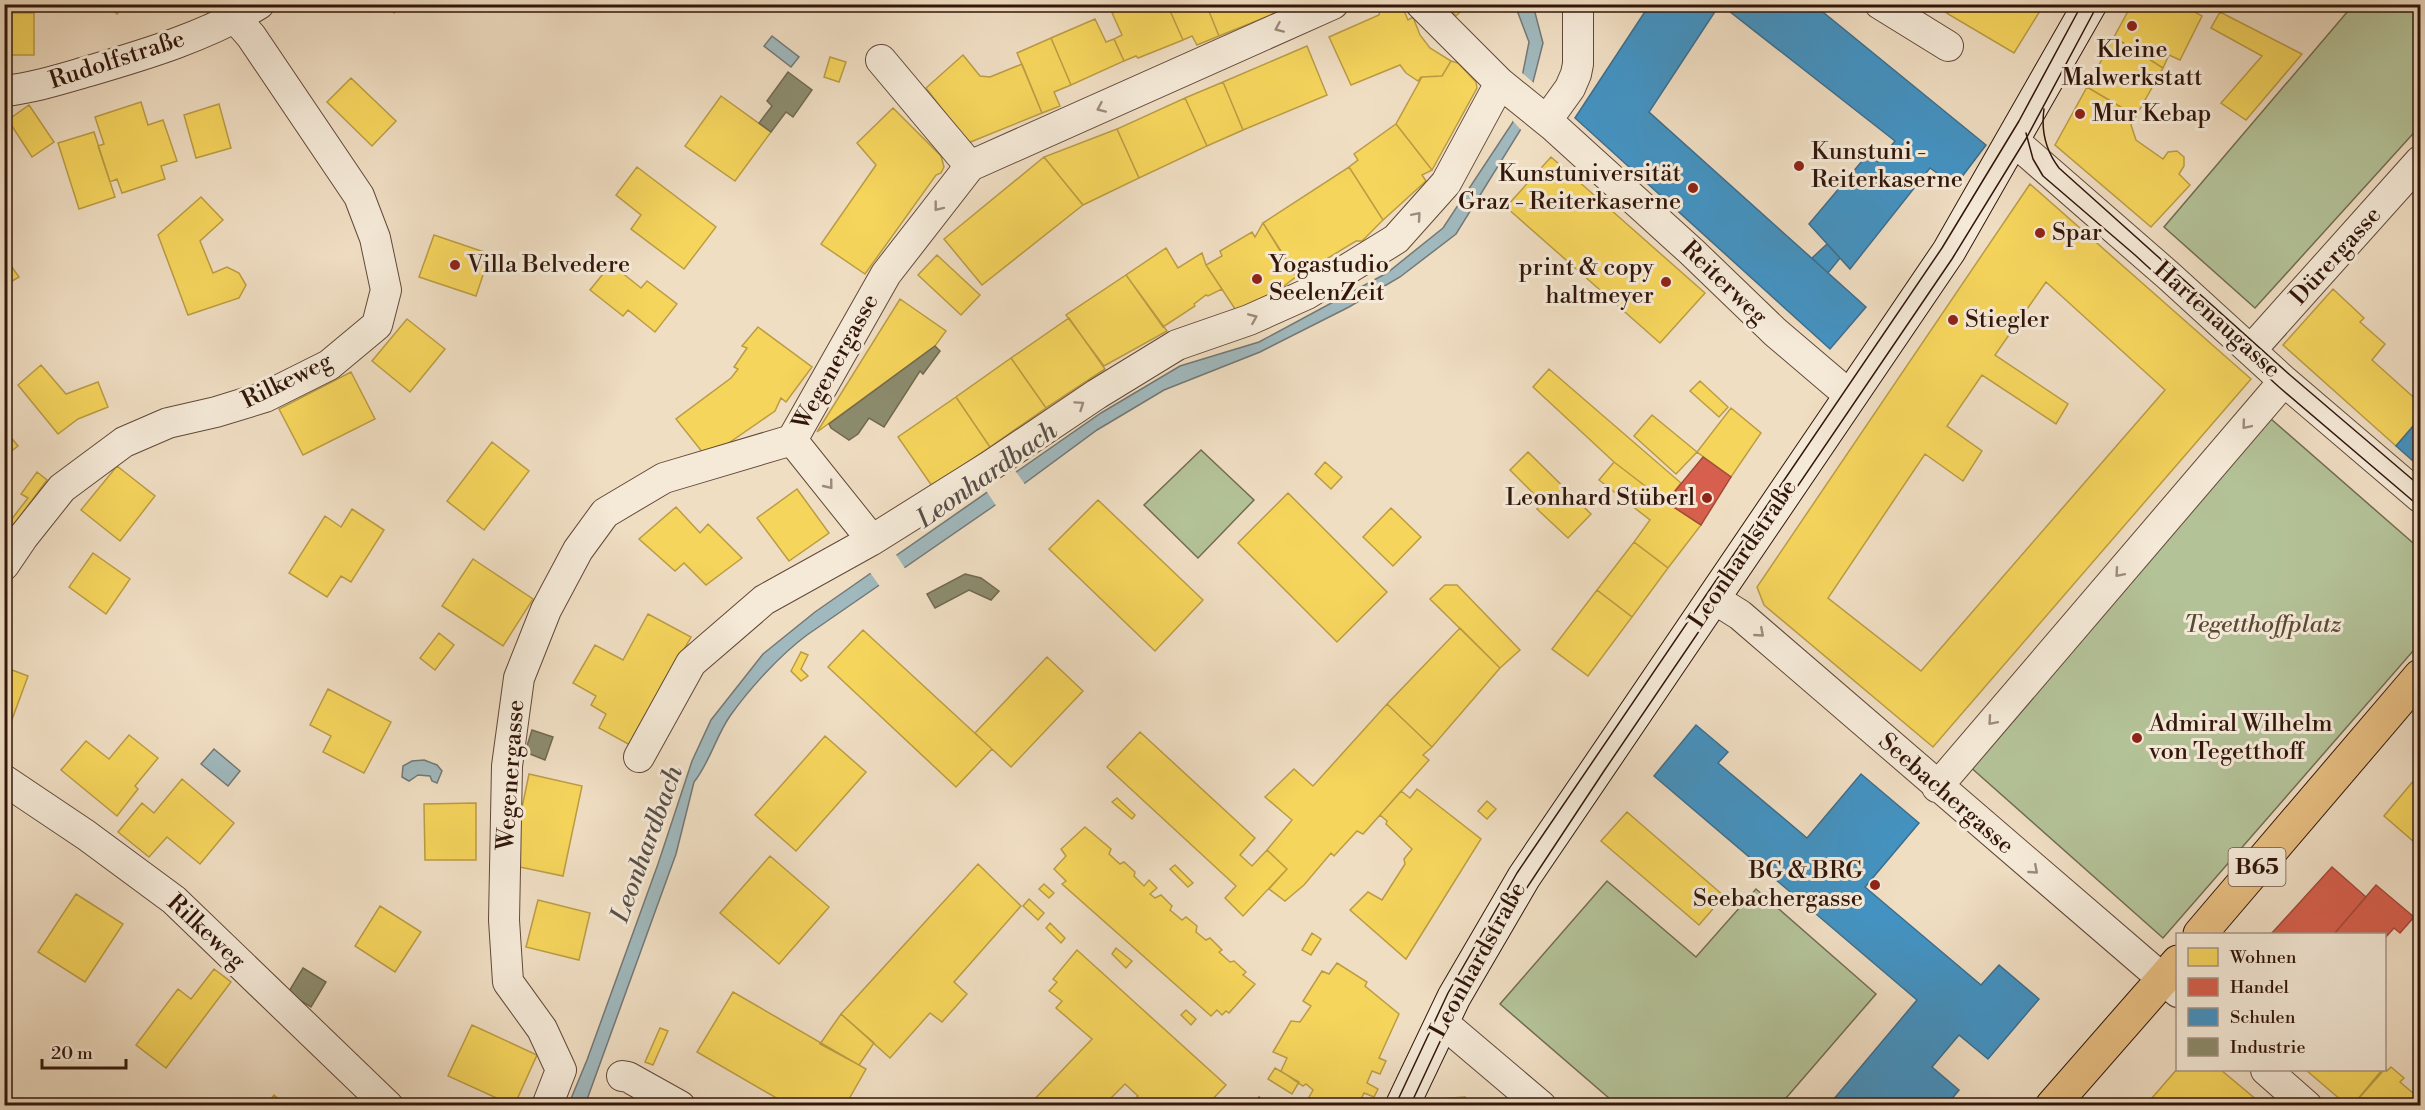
<svg xmlns="http://www.w3.org/2000/svg" width="2425" height="1110" font-family="'Libre Bodoni',serif">
<style>
.green{fill:#b4c298;stroke:#736c52;stroke-width:1.5}
.water{fill:#a0b9be;stroke:#747876;stroke-width:1.5}
.pier{fill:#f0dec3}
.homes{fill:#f6d55c;stroke:#bb9c44;stroke-width:1.5;fill-rule:evenodd}
.shops{fill:#d6604d;stroke:#a54a39;stroke-width:1.5}
.schools{fill:#4393c3;stroke:#3e6e8c;stroke-width:1.5}
.industry{fill:#8c8c6e;stroke:#716950;stroke-width:1.5}
.lines{fill:none;stroke-linecap:round;stroke-linejoin:round}
.street-casing{stroke:#624839;stroke-width:32}
.secondary-casing{stroke:#32160b;stroke-width:35}
.primary-casing{stroke:#32160b;stroke-width:35}
.street{stroke:#f5ead8;stroke-width:30}
.secondary{stroke:#f5ead8;stroke-width:33}
.primary{stroke:#e8bf82;stroke-width:33}
.tram{stroke:#32160b;stroke-width:1.5}
.oneway{stroke:#9d8b7c}
.poi-dot{fill:#8f2418;stroke:#f5ead8;stroke-width:2}
.labels{text-anchor:middle;dominant-baseline:central;stroke-width:6;stroke-linejoin:round;paint-order:stroke}
.shield{fill:#f5ead8;stroke:#6c5648;stroke-width:1.5}
.shield-label{font-size:22px;font-weight:bold;fill:#32160b}
.poi-label{font-size:24px;fill:#32160b;stroke:#f5ead8;text-anchor:start}
.street-label{font-size:24px;fill:#32160b;stroke:#f5ead8}
.park-label{font-size:24px;font-style:italic;fill:#594a35;stroke:#f5ead8}
.water-label{font-size:26px;font-style:italic;fill:#584f4a;stroke:#f5ead8}
</style>
<rect width="100%" height="100%" fill="#f0dec3"/>
<filter id="stains"><feTurbulence type="fractalNoise" baseFrequency=".00333" numOctaves="4"/><feColorMatrix values="0 0 0 0 .2 0 0 0 0 .09 0 0 0 0 .02 0 0 0 .5 -.17"/></filter>
<radialGradient id="worn" r=".72"><stop offset=".6" stop-color="#630" stop-opacity="0"/><stop offset="1" stop-color="#630" stop-opacity=".3"/></radialGradient>
<path class="green" d="M2354 4 2420 5V126L2255 308 2164 227Z
M2271 419 2420 549V643L2163 938 1968 765Z
M1201 450 1254 500 1198 558 1144 505Z
M1607 881 1696 957 1756 889 1876 994 1780 1105H1617L1500 1004Z"/>
<path class="water" d="M1515 5H1533L1543 43 1521 129 1456 234 1400 277 1349 307 1260 352 1164 390 1097 430 991 508 807 635C780 655 750 688 730 716 716 736 709 764 694 782L676 854 585 1105 568 1106 587 1060 658 864 692 761 711 720 763 654 815 612 1101 413 1180 366 1259 342 1387 273 1443 228 1513 122 1529 42Z
M772 36 799 57 791 67 764 46Z
M214 749 240 771 228 786 201 764Z
M424 760 437 765 442 771 437 783 432 781 430 776 418 775 409 781 402 777 403 766 412 761Z"/>
<path class="pier" d="M1521 72 1536 85 1523 132 1511 119Z
M1014 469 1026 486 997 507 985 489Z
M895 553 906 570 881 588 869 571Z"/>
<path class="homes" d="M106 4H126L117 14Z
M386 4H403L394 13Z
M1132 4H1167L1183 40 1138 58 1136 56 1124 61 1114 39 1122 35 1112 13Z
M1167 4H1206L1219 36 1197 45 1192 36 1183 40Z
M1206 4H1287L1288 8 1219 36Z
M1389 4 1402 6 1408 20 1413 17 1420 35 1430 48 1451 61 1442 76 1421 77 1418 81 1406 73 1400 65 1351 85 1329 37 1379 15 1380 9Z
M1445 4H1468L1456 16Z
M1934 4H1953L1948 14Z
M1953 4H2041L2043 6 2014 53 1948 14Z
M2132 4H2195L2193 11 2202 16 2180 60 2169 55 2163 68 2114 37Z
M2220 12 2302 54 2246 120 2221 103 2262 56 2211 28Z
M4 13H34V55H4Z
M1095 19 1106 42 1114 39 1124 61 1071 85 1051 38Z
M2114 37 2163 68 2136 116 2087 87Z
M1051 38 1071 85 1054 92 1060 106 1042 113 1017 53Z
M1307 46 1327 95 1243 130 1223 82Z
M963 55 980 76 990 77 1022 64 1042 113 968 143 926 88Z
M830 57 846 62 839 82 824 77Z
M1451 61 1458 63 1476 82 1477 88 1432 170 1396 124 1422 77 1442 76Z
M351 78 396 121 372 146 327 102Z
M1223 82 1243 130 1207 146 1185 98Z
M2087 87 2136 116 2131 125 2136 140 2163 159 2168 152 2177 151 2184 157V166L2179 174 2190 185 2151 227 2055 145Z
M721 96 771 132 735 181 685 146Z
M1185 98 1207 146 1139 178 1117 129Z
M141 102 148 125 163 120 177 161 161 166 165 179 122 193 117 179 110 182 98 146 104 144 95 117Z
M219 104 231 148 196 158 184 115Z
M29 105 54 142 32 157 8 120Z
M893 108 941 156 944 167 941 173 936 175 865 274 821 244 876 165 857 143Z
M1396 124 1432 170 1422 175 1426 181 1383 220 1349 167 1358 160 1354 154Z
M1117 129 1139 178 1083 205 1044 157Z
M94 132 115 197 79 209 58 143Z
M1044 157 1083 205 982 285 944 239Z
M1551 157 1705 293 1660 343 1506 207Z
M637 167 716 227 684 269 631 229 641 215 616 195Z
M1349 167 1383 220 1362 241H1356L1328 258 1327 265 1322 269 1316 268 1298 280 1263 223Z
M2030 184 2251 379 1933 747 1764 605 1757 587ZM2046 282 2165 390 1921 671 1828 598 1925 454 1963 481 1982 451 1947 426 1982 375 2056 424 2068 404 1995 355Z
M201 197 223 220 200 241 213 273 227 267 239 273 246 285 239 298 188 315 158 235Z
M1263 223 1297 276 1250 312H1237L1206 265 1222 256 1220 251 1252 232 1255 237Z
M434 235 490 254 476 296 419 277Z
M1166 248 1178 268 1202 253 1206 265 1222 289 1208 296 1206 295 1194 304 1195 306 1163 327 1126 275Z
M937 255 980 295 961 315 918 275Z
M4 256 19 277 4 286Z
M611 264 641 288 647 281 677 304 655 332 628 310 623 316 590 290Z
M1126 275 1167 331 1104 366 1066 315Z
M2333 289 2364 318 2360 322 2385 344 2372 360 2420 403V418L2396 446 2283 345Z
M900 299 946 331 935 346 817 432Z
M1069 318 1105 369 1046 408 1011 358Z
M407 319 445 349 410 392 372 361Z
M758 327 812 367 786 402 781 398 775 411 707 458 676 419 731 378 738 369 734 367 747 348 742 346Z
M1011 358 1046 408 990 447 956 397Z
M41 365 66 394 98 382 108 407 78 419 58 434 18 385Z
M1549 369 1681 483 1666 502 1614 462 1533 387Z
M351 372 375 419 303 455 279 409Z
M1700 381 1728 407 1719 417 1690 391Z
M956 397 990 447 932 486 898 437Z
M1731 408 1761 433 1731 477 1697 452Z
M1652 415 1697 452 1676 474 1634 436Z
M4 429 18 446 4 457Z
M492 442 529 471 484 530 447 501Z
M1528 452 1591 514 1568 538 1537 509 1543 503 1510 470Z
M1325 462 1342 477 1331 489 1315 474Z
M1614 462 1666 502 1701 525 1668 568 1634 542 1650 520 1599 480Z
M117 466 155 496 120 541 81 510Z
M37 472 47 480 4 538V529L28 498 21 494Z
M797 489 829 533 789 561 757 518Z
M1288 493 1387 592 1337 642 1238 543Z
M1098 500 1203 600 1155 651 1049 549Z
M676 507 700 533 708 524 742 558 706 585 684 563 675 571 639 539Z
M1391 508 1421 537 1393 566 1363 537Z
M352 509 384 530 351 582 341 576 327 597 289 573 325 516 341 527Z
M1634 542 1668 568 1632 617 1597 590Z
M93 553 130 579 106 614 69 587Z
M473 559 533 599 503 646 442 606Z
M1445 585H1457L1520 650 1500 668 1430 599Z
M1597 590 1632 617 1588 676 1552 649Z
M648 614 691 637 630 745 599 728 606 714 591 705 596 696 573 683 595 645 623 660Z
M1460 628 1500 668 1432 747 1387 704Z
M863 630 992 749 956 787 828 667Z
M439 633 454 645 435 670 420 658Z
M801 652 808 655 801 669 808 676 801 681 791 671Z
M1047 657 1083 691 1011 767 975 733Z
M4 667 28 676 10 725 4 723Z
M328 689 391 722 364 773 323 752 331 736 310 725Z
M1387 704 1432 747 1423 755 1429 760 1363 834 1357 831 1334 856 1331 853 1304 885 1285 901 1269 889 1287 869 1267 850 1292 820 1265 797 1294 769 1313 786Z
M1140 732 1255 838 1240 855 1252 866 1267 850 1287 869 1243 916 1225 898 1236 886 1107 767Z
M129 735 158 758 135 786 138 789 117 816 61 770 86 741 109 759Z
M825 736 866 772 796 851 755 815Z
M529 774 582 786 563 876 510 865Z
M182 779 234 823 200 864 167 837 149 857 118 832 142 803 154 813Z
M2415 779 2420 783V847L2384 816Z
M1417 789 1481 839 1406 959 1350 910 1368 892 1382 900 1405 864 1404 859 1412 849 1386 824 1387 821 1380 815 1401 791 1410 798Z
M1117 798 1135 815 1132 819 1112 802Z
M1487 801 1496 809 1487 819 1478 811Z
M476 803V860H425L424 804Z
M1627 812 1724 896 1699 925 1601 841Z
M1085 827 1111 849 1109 854 1120 864 1124 862 1135 872 1134 876 1144 886 1149 880 1157 888 1150 894 1155 898 1161 895 1172 906 1170 910 1182 920 1186 917 1197 926 1196 932 1206 940 1210 938 1222 950 1219 952 1230 962 1234 961 1246 972 1243 975 1255 984 1229 1013 1226 1011 1222 1015 1217 1010 1211 1016 1062 884 1066 881 1054 869 1066 856 1061 849Z
M770 856 829 907 779 964 720 913Z
M978 864 1021 906 954 982 967 994 942 1022 930 1013 890 1058 841 1014Z
M1175 865 1193 883 1188 887 1170 869Z
M1044 884 1054 893 1049 898 1039 889Z
M76 894 123 924 85 982 38 952Z
M1029 899 1044 913 1038 920 1023 906Z
M538 900 590 913 579 960 526 947Z
M380 906 421 932 395 972 355 946Z
M1050 923 1065 938 1061 943 1046 928Z
M1312 933 1321 939 1311 955 1302 950Z
M1116 948 1132 961 1126 968 1112 954Z
M1077 950 1226 1085 1208 1104 1210 1106H1127L1138 1096 1125 1084 1103 1106H1028L1092 1039 1056 1008 1062 1001 1049 991 1057 982 1053 979Z
M1337 963 1367 982 1365 986 1399 1014 1379 1058 1386 1061 1380 1074 1372 1071 1367 1083 1378 1089 1374 1097 1364 1093 1358 1106H1304L1313 1090 1306 1084 1303 1086 1281 1071 1287 1058 1273 1052 1291 1021 1300 1022 1311 1006 1303 1001 1322 971 1329 974Z
M214 969 231 982 166 1068 136 1045 178 989 191 999Z
M733 992 866 1069 845 1106H790L697 1052Z
M1186 1010 1196 1019 1191 1025 1181 1015Z
M841 1014 874 1043 859 1065 820 1044Z
M472 1025 537 1055 514 1106 448 1076Z
M660 1028 668 1031 653 1065 645 1062Z
M2385 1066 2387 1071 2391 1067 2404 1078 2400 1082 2420 1099V1106H2352L2384 1070Z
M1275 1068 1299 1082 1292 1094 1268 1079Z
M2178 1068 2221 1070 2264 1106H2145Z
M2306 1070H2382L2352 1106H2348Z
M274 1095 287 1106H266Z
M1465 1097 1475 1106H1434L1437 1099Z"/>
<path class="shops" d="M1703 457 1731 477 1701 525 1666 502Z
M2332 867 2366 897 2334 934H2271Z
M2376 885 2414 917 2400 933 2394 928 2384 939V934H2334Z"/>
<path class="schools" d="M1650 4H1720L1649 112 1866 307 1830 349 1575 118Z
M1720 4H1813L1986 145 1955 186 1930 168 1850 269 1809 224 1868 154 1878 162 1895 141Z
M1827 244 1840 258 1828 273 1812 258Z
M2420 418V467L2396 446Z
M1696 725 1728 752 1718 763 1807 838 1861 774 1919 823 1865 887 1981 985 1999 965 2039 999 1988 1059 1959 1035 1932 1067 1959 1090 1946 1106H1828L1917 1000 1654 776Z"/>
<path class="industry" d="M788 72 812 90 793 117 786 112 771 132 759 123 772 106 767 101Z
M935 346 940 351 923 374 920 371 884 427 869 418 858 434 849 440 831 428 829 424Z
M965 574 981 578 999 591 991 600 969 590 935 608 927 594Z
M532 730 553 737 545 760 525 752Z
M303 968 326 982 311 1007 288 993Z
M1259 1097 1271 1106H1253Z"/>
<g class="lines">
<g class="street-casing">
<path id="street" d="M1421 4 1500 83 1552 125 1692 252 1775 332 1849 395
M1880 4 1948 46
M881 60 970 166
M4 91C33 88 61 79 89 71 147 54 207 36 259 4
M1547 120 1570 88 1576 74 1578 64V4
M2014 141 2169 276 2284 381 2420 497
M2251 350 2420 161
M792 440 872 540
M4 565 23 537 62 488 124 442 168 423 216 412 265 397 329 365 377 325 386 290 375 238 359 196 251 36 236 19
M1713 598 1740 615 2178 992
M639 757 691 663 764 600 872 540 990 466 1097 394 1177 345 1249 320 1307 294 1396 239 1446 183 1500 83
M4 780 86 835 174 900 388 1106
M1937 787 2284 381
M1442 1022 1541 1106
M2266 1070 2307 1106
M622 1076 628 1077 680 1106
M547 1106 561 1070 542 1029 508 982 504 920 507 766 519 678 546 610 578 550 605 513 664 478 792 440 886 274 970 166 1333 4"/>
</g>
<g class="secondary-casing">
<path id="secondary" d="M1402 1106 1454 997 1524 877 1949 251 2090 4"/>
</g>
<g class="primary-casing">
<path id="primary" d="M2200 934 2420 676
M2052 1106 2178 962"/>
</g>
<use href="#street" class="street"/>
<use href="#secondary" class="secondary"/>
<use href="#primary" class="primary"/>
<path class="tram" d="M2044 109C2041 130 2046 151 2059 168L2290 375 2420 486
M2026 133 2033 159 2043 176 2135 255 2279 387 2420 507
M1395 1106 1448 993 1517 873 1942 248 2019 121 2082 4
M1410 1106 1458 1003 1497 933 1604 771 1952 259 2027 137 2098 4"/>
</g>
<defs><path id="oneway-chevron" d="M-2-3.5L2.5 0L-2 3.5" fill="none" stroke-width="1.6" stroke-linecap="round" stroke-linejoin="round" transform="scale(1.5)"/></defs>
<g class="oneway">
<use href="#oneway-chevron" transform="translate(1279 28) rotate(156)"/>
<use href="#oneway-chevron" transform="translate(1101 108) rotate(156)"/>
<use href="#oneway-chevron" transform="translate(938 207) rotate(128)"/>
<use href="#oneway-chevron" transform="translate(1417 216) rotate(-49)"/>
<use href="#oneway-chevron" transform="translate(1253 318) rotate(-23)"/>
<use href="#oneway-chevron" transform="translate(1080 405) rotate(-34)"/>
<use href="#oneway-chevron" transform="translate(2246 425) rotate(130)"/>
<use href="#oneway-chevron" transform="translate(829 485) rotate(51)"/>
<use href="#oneway-chevron" transform="translate(2119 573) rotate(131)"/>
<use href="#oneway-chevron" transform="translate(1760 633) rotate(41)"/>
<use href="#oneway-chevron" transform="translate(1992 721) rotate(131)"/>
<use href="#oneway-chevron" transform="translate(2034 870) rotate(41)"/>
</g>
<g class="poi-dot">
<circle cx="2132" cy="26" r="6"/>
<circle cx="2080" cy="114" r="6"/>
<circle cx="1799" cy="166" r="6"/>
<circle cx="1693" cy="188" r="6"/>
<circle cx="2040" cy="233" r="6"/>
<circle cx="455" cy="265" r="6"/>
<circle cx="1257" cy="279" r="6"/>
<circle cx="1666" cy="282" r="6"/>
<circle cx="1953" cy="320" r="6"/>
<circle cx="1707" cy="498" r="6"/>
<circle cx="2137" cy="738" r="6"/>
<circle cx="1875" cy="885" r="6"/>
</g>
<g class="labels">
<rect class="shield" x="2228.5" y="848" width="57" height="38" rx="4.5"/>
<g class="shield-label">
<text x="2257" y="867">B65</text>
</g>
<g class="poi-label">
<text x="2132" y="50" text-anchor="middle">Kleine<tspan x="2132" dy="28">Malwerkstatt</tspan></text>
<text x="2092" y="114">Mur Kebap</text>
<text x="1811" y="152">Kunstuni -<tspan x="1811" dy="28">Reiterkaserne</tspan></text>
<text x="1681" y="174" text-anchor="end">Kunstuniversität<tspan x="1681" dy="28">Graz - Reiterkaserne</tspan></text>
<text x="2052" y="233">Spar</text>
<text x="467" y="265">Villa Belvedere</text>
<text x="1269" y="265">Yogastudio<tspan x="1269" dy="28">SeelenZeit</tspan></text>
<text x="1654" y="268" text-anchor="end">print &amp; copy<tspan x="1654" dy="28">haltmeyer</tspan></text>
<text x="1965" y="320">Stiegler</text>
<text x="1695" y="498" text-anchor="end">Leonhard Stüberl</text>
<text x="2149" y="724">Admiral Wilhelm<tspan x="2149" dy="28">von Tegetthoff</tspan></text>
<text x="1863" y="871" text-anchor="end">BG &amp; BRG<tspan x="1863" dy="28">Seebachergasse</tspan></text>
</g>
<g class="street-label">
<text transform="translate(117 60) rotate(-18)">Rudolfstraße</text>
<text transform="translate(2336 256) rotate(-48)">Dürergasse</text>
<text transform="translate(1724 283) rotate(44)">Reiterweg</text>
<text transform="translate(2217 320) rotate(42)">Hartenaugasse</text>
<text transform="translate(836 362) rotate(-61)">Wegenergasse</text>
<text transform="translate(287 381) rotate(-26)">Rilkeweg</text>
<text transform="translate(1743 554) rotate(-56)">Leonhardstraße</text>
<text transform="translate(511 775) rotate(-86)">Wegenergasse</text>
<text transform="translate(1946 794) rotate(41)">Seebachergasse</text>
<text transform="translate(206 932) rotate(43)">Rilkeweg</text>
<text transform="translate(1478 960) rotate(-61)">Leonhardstraße</text>
</g>
<g class="park-label">
<text x="2263" y="625">Tegetthoffplatz</text>
</g>
<g class="water-label">
<text transform="translate(987 475) rotate(-35)">Leonhardbach</text>
<text transform="translate(647 844) rotate(-70)">Leonhardbach</text>
</g>
</g>
<rect width="2425" height="1110" fill="none" stroke="#f0dec3" stroke-width="24"/>
<rect x="6" y="6" width="2413" height="1098" fill="none" stroke="#32160b" stroke-width="3"/>
<rect x="12" y="12" width="2401" height="1086" fill="none" stroke="#32160b" stroke-width="1.5"/>
<rect x="2176" y="933" width="210" height="138" fill="#f5ead8" stroke="#a79586" stroke-width="1.5"/>
<rect x="2188" y="948" width="30" height="18" fill="#f6d55c" stroke="#a79586" stroke-width="1.5"/>
<text x="2230" y="963" font-size="18" fill="#32160b">Wohnen</text>
<rect x="2188" y="978" width="30" height="18" fill="#d6604d" stroke="#a79586" stroke-width="1.5"/>
<text x="2230" y="993" font-size="18" fill="#32160b">Handel</text>
<rect x="2188" y="1008" width="30" height="18" fill="#4393c3" stroke="#a79586" stroke-width="1.5"/>
<text x="2230" y="1023" font-size="18" fill="#32160b">Schulen</text>
<rect x="2188" y="1038" width="30" height="18" fill="#8c8c6e" stroke="#a79586" stroke-width="1.5"/>
<text x="2230" y="1053" font-size="18" fill="#32160b">Industrie</text>
<path d="M42 1059v9h84v-9" fill="none" stroke="#32160b" stroke-width="3"/>
<text x="51" y="1059" font-size="18" fill="#32160b" stroke="#f5ead8" stroke-width="4.5" paint-order="stroke">20 m</text>
<rect width="100%" height="100%" filter="url(#stains)"/>
<rect width="100%" height="100%" fill="url(#worn)"/>
</svg>
